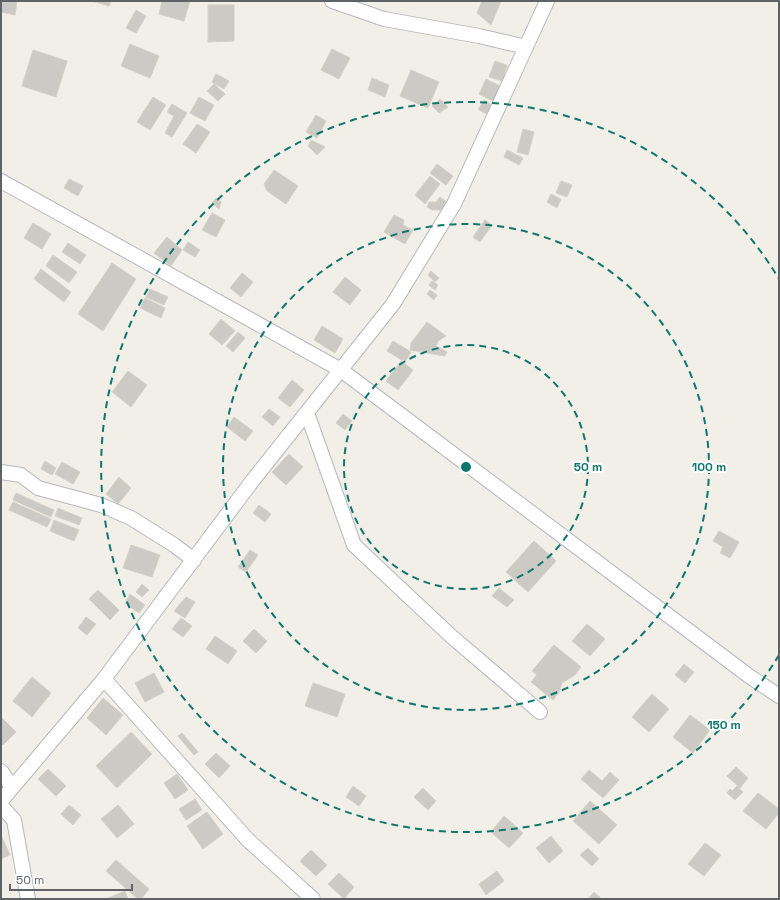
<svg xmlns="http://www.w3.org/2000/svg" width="780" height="900" font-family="'Space Grotesk',sans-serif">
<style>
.building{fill:#cccac5;stroke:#d6d1c6}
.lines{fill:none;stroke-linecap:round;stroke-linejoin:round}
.street-casing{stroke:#b5b8bc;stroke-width:16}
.street{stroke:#fff;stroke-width:14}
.ring{fill:none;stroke:#0f766e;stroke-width:2;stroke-dasharray:7 5}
.centre{fill:#0f766e;stroke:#fff;stroke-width:2}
.ring-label{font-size:12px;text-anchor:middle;font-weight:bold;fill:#0f766e;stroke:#fff;stroke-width:4;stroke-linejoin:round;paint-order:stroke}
</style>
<rect width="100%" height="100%" fill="#f1efe8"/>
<path class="building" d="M1 1H17L15 15 1 12Z
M92 1H111L109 6Z
M162 1H190L184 21 159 14Z
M482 1H501L491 25 477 13Z
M208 5H234V41L208 42Z
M136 10 146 16 136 33 126 28Z
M130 44 159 56 150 78 121 66Z
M332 49 350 58 339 79 321 70Z
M33 50 67 61 56 97 22 86Z
M495 61 507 65 502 81 489 77Z
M411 70 439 82 428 108 400 96Z
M216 74 229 81 224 89 212 82Z
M372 78 389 85 385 97 368 90Z
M486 79 504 88 497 103 479 94Z
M214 84 225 94 218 101 207 91Z
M153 97 166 105 150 130 137 122Z
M199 97 214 105 205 121 190 113Z
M440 99 448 107 439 113 432 106Z
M485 100 492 106 486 114 478 109Z
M172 104 187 113 172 137 165 133 174 116 167 112Z
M316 115 326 121 317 138 306 132Z
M197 124 210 132 196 153 183 144Z
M523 129 534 132 528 155 517 152Z
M311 140 325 147 317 155 308 146Z
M507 150 523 158 519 165 504 157Z
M437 164 453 176 446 185 430 173Z
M274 170 298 186 286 204 267 191 264 184Z
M430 176 440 184 425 204 415 195Z
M69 179 83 186 78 196 64 188Z
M561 181 572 185 567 197 556 193Z
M551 194 561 199 557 208 547 202Z
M440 197 448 203 442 210H432L427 207 429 202H436Z
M216 198 221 202 219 209 212 203Z
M212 213 225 220 216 237 202 230Z
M394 215 404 220 403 225 413 230 405 244 384 232Z
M485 220 492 225 480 242 473 237Z
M33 223 51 234 42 249 24 238Z
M167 237 182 250 171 266 154 253Z
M188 242 200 250 195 257 183 250Z
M68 243 86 255 80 264 62 252Z
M53 255 77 272 69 283 46 266Z
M112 263 136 279 103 331 78 314Z
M41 269 71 292 64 302 34 279Z
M431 271 439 278 435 282 428 275Z
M242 273 253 282 241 297 230 288Z
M345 277 361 290 350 305 333 292Z
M432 281 438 285 435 290 429 285Z
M150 289 168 297 164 305 146 297Z
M430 290 437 295 434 300 427 294Z
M145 298 165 308 161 318 140 308Z
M221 319 235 331 222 345 209 334Z
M427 322 446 336 438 341 436 346 447 352 445 356 410 350 411 343Z
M322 326 343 339 335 353 314 340Z
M238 332 245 338 233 352 226 346Z
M393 341 411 352 405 362 387 351Z
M401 361 413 370 398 390 386 381Z
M128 371 147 385 131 407 112 392Z
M292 380 304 390 290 407 278 398Z
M269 409 280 417 273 426 262 417Z
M343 414 352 421 345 430 336 423Z
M234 417 253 431 245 441 227 427Z
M289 454 303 467 286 485 272 472Z
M45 461 56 468 52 475 41 469Z
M62 462 80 472 73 484 55 474Z
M119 477 131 488 118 504 106 494Z
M16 493 54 510 51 517 13 500Z
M13 502 51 519 47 527 9 510Z
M259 505 271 514 265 522 253 513Z
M58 508 82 518 79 525 55 516Z
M54 520 79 530 74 541 50 531Z
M719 531 739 542 730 558 720 553 723 547 713 541Z
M534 541 556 561 528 592 506 572Z
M131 545 160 555 152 577 123 568Z
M250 550 258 555 246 572 238 567Z
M142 584 149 590 142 597 136 592Z
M499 588 514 600 507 607 492 596Z
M98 590 119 610 110 620 89 599Z
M130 594 145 605 139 613 125 603Z
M186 597 195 602 185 618 174 611Z
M86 617 96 624 87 635 78 628Z
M181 618 192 626 183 637 172 629Z
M587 624 605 639 590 656 572 641Z
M254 629 267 641 256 653 243 641Z
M215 636 237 651 228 664 206 649Z
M554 645 581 667 575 675 562 683 559 692 553 700 531 682 537 675 532 671Z
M684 664 694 672 685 683 675 675Z
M154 673 164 692 145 702 135 683Z
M32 677 51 693 32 717 13 701Z
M313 683 345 694 337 717 305 706Z
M652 694 669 709 649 732 632 717Z
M103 698 123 715 106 735 87 718Z
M690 715 710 730 693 753 673 737Z
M1 717 16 732 3 745 1 743Z
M131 732 152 754 117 788 96 766Z
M182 733 198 752 194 755 178 736Z
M216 753 230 766 219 778 205 764Z
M736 767 748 778 740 788 727 776Z
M48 769 66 786 56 796 38 779Z
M589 770 602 781 610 772 619 780 603 798 581 779Z
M177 774 188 790 175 799 164 783Z
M353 786 366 796 359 806 346 797Z
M737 786 743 792 735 800 727 793 730 789 732 791Z
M423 788 436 801 428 810 414 797Z
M758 793 779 809V813L766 829 743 811Z
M195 799 202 810 186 820 179 809Z
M590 801 617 825 599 844 573 821Z
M69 805 81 815 73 825 61 814Z
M118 805 134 824 117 838 101 819Z
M207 812 223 834 203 849 187 826Z
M504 816 523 833 509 848 491 832Z
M1 835 10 855 1 859Z
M551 836 563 851 549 863 536 848Z
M705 843 721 855 704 876 688 864Z
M588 848 599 859 592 866 580 855Z
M311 850 327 865 316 876 300 861Z
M116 860 149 889 141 899H138L106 871Z
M497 871 504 881 486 895 479 884Z
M339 873 354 887 344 899 328 884Z
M125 891 128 899H106Z
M594 892 602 899H588Z"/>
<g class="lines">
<g class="street-casing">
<path id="street" d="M332 1 384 19 479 36 526 47
M1 181 341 370 749 676 779 696
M307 413 354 545 451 636 540 712
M1 472 21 475 38 488 101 505 131 518 174 545 194 560
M104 679 248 840 313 899
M1 771 12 787
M1 801 104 679 253 480 393 304 454 204 547 1
M1 806 14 820 28 899"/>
</g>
<use href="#street" class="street"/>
</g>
<g class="ring">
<circle cx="466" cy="467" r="122"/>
<circle cx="466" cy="467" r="243"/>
<path d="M779 655A365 365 0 1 1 779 279"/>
</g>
<circle cx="466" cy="467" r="6" class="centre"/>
<g class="ring-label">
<text x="588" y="471">50 m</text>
<text x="709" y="471">100 m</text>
<text x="724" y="729">150 m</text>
</g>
<rect width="780" height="900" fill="none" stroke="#5f6368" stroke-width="4"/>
<path d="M10 884v6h122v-6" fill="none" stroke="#5f6368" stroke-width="2"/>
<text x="16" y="884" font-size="12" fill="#5f6368" stroke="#ffffff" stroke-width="3" paint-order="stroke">50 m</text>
</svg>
